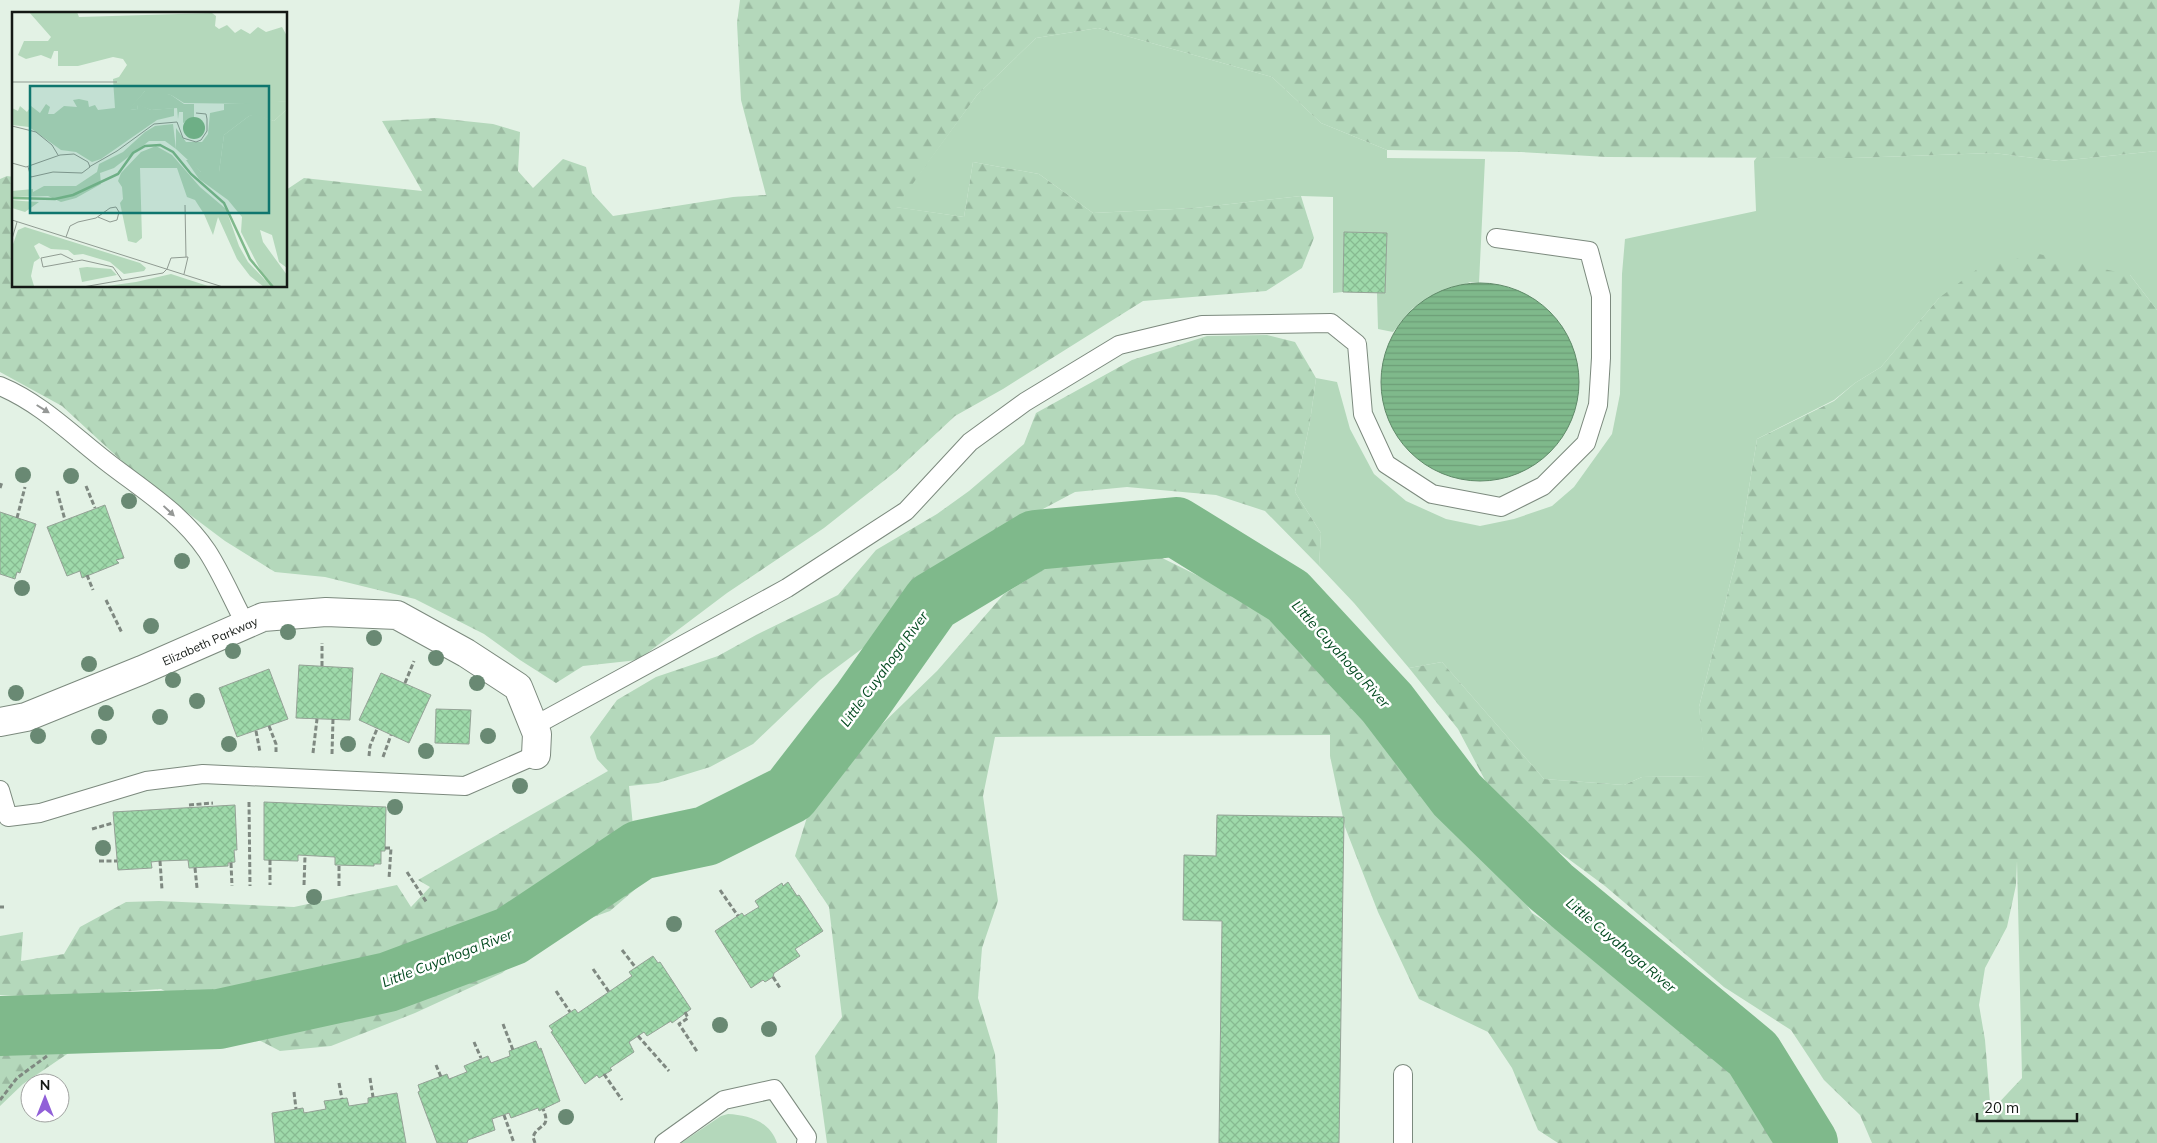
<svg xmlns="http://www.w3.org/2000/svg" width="2157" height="1143" font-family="Mulish,sans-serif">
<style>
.grass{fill:#b4d8bb}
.forest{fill:url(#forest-firs);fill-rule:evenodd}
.water{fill:url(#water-rules);stroke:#5f8968}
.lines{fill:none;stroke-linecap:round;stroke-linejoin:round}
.river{stroke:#7fb98b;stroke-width:60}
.building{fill:url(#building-cross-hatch);stroke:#94a296}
.lane-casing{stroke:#7c8a7e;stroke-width:20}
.street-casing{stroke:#7c8a7e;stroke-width:30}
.path{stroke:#7f8981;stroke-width:3;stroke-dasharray:5 2.5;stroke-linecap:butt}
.lane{stroke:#fff;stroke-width:18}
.street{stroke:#fff;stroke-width:28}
.tree{fill:#698973}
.oneway{fill:#959896}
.labels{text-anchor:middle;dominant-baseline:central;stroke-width:5;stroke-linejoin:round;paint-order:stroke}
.street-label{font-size:12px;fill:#141915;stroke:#fff}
.water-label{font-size:14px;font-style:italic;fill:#02491f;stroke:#fff}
.inset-river{fill:none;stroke:#7fb98b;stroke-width:2.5}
.inset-road{fill:none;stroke:#909b92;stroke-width:1}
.view{fill:#0f766e;fill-opacity:0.15;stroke:#0f766e;stroke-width:2.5}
.inset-edge{fill:none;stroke:#141915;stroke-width:2.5}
</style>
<defs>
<pattern id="forest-firs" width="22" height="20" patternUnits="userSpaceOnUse" patternTransform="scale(1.25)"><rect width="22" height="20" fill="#b4d8bb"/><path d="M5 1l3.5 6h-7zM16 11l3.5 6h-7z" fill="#9ab9a0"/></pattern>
<pattern id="water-rules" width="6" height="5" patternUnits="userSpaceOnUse" patternTransform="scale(1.25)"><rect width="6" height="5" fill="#7fb98b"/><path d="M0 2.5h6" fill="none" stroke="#6d9e77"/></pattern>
<pattern id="building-cross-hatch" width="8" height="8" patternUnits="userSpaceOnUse" patternTransform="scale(1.25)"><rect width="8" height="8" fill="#9ed9aa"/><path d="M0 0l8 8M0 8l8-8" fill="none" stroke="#87ba91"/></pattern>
</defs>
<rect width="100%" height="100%" fill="#e3f2e5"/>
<path class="grass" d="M1098 28 1272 77 1321 123 1387 150V158L1485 159 1479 283 1470 282 1413 308 1393 332 1378 329 1377 293H1385L1387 233 1344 232 1343 292 1333 293V197L1301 196 1195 208 1093 213 1039 174 973 162 964 217 895 207 977 95 1036 38Z
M2157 151V310L2130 275 1939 298 1881 367 1855 383 1834 400 1757 439 1739 548 1699 707 1707 776 1642 777 1624 785 1544 779 1442 662 1409 668 1354 603 1319 566 1321 533 1295 492 1310 422 1316 378 1337 382 1350 429 1374 474 1406 501 1446 519 1480 526 1514 519 1552 506 1574 487 1612 434 1620 394 1622 274 1625 239 1756 211 1754 161 1757 157 1853 158 1993 153 2059 161Z
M728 1114C748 1115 770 1121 777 1143H681L721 1116Z"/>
<path class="forest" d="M740 0H2157V151L2059 161 1993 153 1853 158 1607 157 1521 152 1387 150 1321 123 1272 77 1098 28 1036 38 977 95 896 207 964 217 973 162 1039 174 1093 213 1195 208 1301 196 1314 238 1302 268 1266 291 1143 301 1003 389 955 416 895 472 824 528 727 593 638 660 583 666 556 683 520 660 484 634 415 599 325 577 275 572 225 541 137 475 62 406 0 372V179L7 176 14 177V286H286V190L304 178 422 191 382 121 436 118 493 124 520 132 518 171 533 188 563 159 586 167 592 193 613 216 733 197 766 195 741 100 737 23Z
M2039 254 2130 275 2157 310V1143H1872L1860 1115 1824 1080 1791 1030 1724 987 1605 886 1555 849 1528 835 1487 784 1458 729 1409 668 1442 662 1544 779 1624 785 1642 777 1706 776 1699 707 1739 548 1757 439 1834 401 1855 383 1881 367 1939 298 1980 267ZM2017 861 2022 1078 1993 1109 1990 1102 1985 1040 1979 1005 1985 968 2007 927 2016 885Z
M1267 335 1295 342 1316 378 1310 422 1295 492 1321 533 1319 566 1265 511 1216 495 1127 487 1075 492 1026 518 970 561 927 586 893 622 863 648 820 680 753 744 710 767 658 783 629 786 639 886 610 911 555 931 502 973 415 1013 331 1046 280 1051 161 989 50 997 0 995V936L23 932 21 961 64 954 80 927 126 902 159 901 294 907 397 885 411 907 430 887 418 880 608 771 597 759 590 737 617 700 656 677 718 656 756 635 838 595 876 550 937 514 969 491 1024 444 1036 413 1132 360 1207 336Z
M1134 544 1281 617 1319 652 1385 725 1402 768 1472 848 1515 887 1532 913 1576 942 1725 1059 1773 1109 1788 1143H1558L1538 1130 1512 1068 1488 1032 1419 999 1378 912 1345 827 1330 756V735L995 737 983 796 998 901 982 948 978 998 995 1054 998 1108 997 1143H827L815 1056 842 1017 829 907 795 856 816 788 937 671 1004 594 1065 556Z
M0 1046H79L23 1084 0 1106Z"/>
<path class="water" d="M1381 382a99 99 0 1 1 198 0a99 99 0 1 1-198 0Z"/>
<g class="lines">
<path class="river" d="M0 1026 219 1019 388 982 511 936 640 850 706 836 790 794 862 701 932 602 1035 540 1176 527 1288 596 1387 703 1457 795 1551 887 1753 1054 1808 1143"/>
</g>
<path class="building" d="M1344 232 1387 233 1385 293 1343 292Z
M105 505 124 558 116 560 119 563 82 578 80 571 67 576 47 527Z
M0 512 36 524 20 573 17 572 15 579 0 574Z
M299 665 353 668 350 720 296 718Z
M269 669 288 719 237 737 219 688Z
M381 673 431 695 409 743 359 720Z
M436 709 471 710 469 744 435 743Z
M264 802 386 807 385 851H381V864H374V866L335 865V857L298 855V861L264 860Z
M235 805 237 850H234L235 862 228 863V866L189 868 188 860 160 861 151 862 152 868 118 870 113 812Z
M1217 815 1344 817 1339 1143H1219L1222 921 1183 920 1184 855 1216 856Z
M788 882 797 896 799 895 823 931 795 949 800 956 774 973 773 977 765 982 763 980 751 988 715 931 742 913 744 916 759 907 755 901 782 883 783 886Z
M653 956 658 963 660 962 691 1009 672 1023 671 1021 647 1036 644 1032 629 1042 634 1052 610 1068 612 1070 599 1078 597 1075 585 1084 551 1032 553 1031 549 1026 575 1009 578 1013 632 976 629 972Z
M536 1041 539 1049 541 1048 560 1101 539 1111 538 1108 511 1118 509 1113 492 1119 495 1130 468 1140 467 1143H437L418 1092 420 1091 418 1085 447 1074 449 1079 467 1072 464 1066 488 1056 491 1063 510 1056 509 1051Z
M397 1093 406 1143H275L272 1113 303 1108 304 1113 326 1109 324 1101 347 1098 349 1106 368 1103V1098Z"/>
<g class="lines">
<g class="lane-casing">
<path id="lane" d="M0 386C43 404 74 437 111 465 145 491 183 515 207 551 222 574 233 601 246 625
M534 726 787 588 906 511 970 442 1025 402 1119 345 1202 325 1331 323 1357 344 1363 414 1386 464 1432 494 1501 507 1543 486 1586 443 1598 405 1601 358V296L1589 251 1496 238
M0 790 8 817 40 813 146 781 203 774 465 786 536 755
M1403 1074V1143
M664 1143 724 1100 774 1089 807 1137 806 1143"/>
</g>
<g class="street-casing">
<path id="street" d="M0 722 26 717 142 670 263 617 326 612 397 615 466 653 518 687 537 734 536 755"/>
</g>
<path class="path" d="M86 486 95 508
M0 488 2 482
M57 491 65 520
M17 518 25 487
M87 575 93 590
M106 600 122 633
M322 666V643
M405 683 414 661
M269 726 276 744V752
M256 731 260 752
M313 753 317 719
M332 754 333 719
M369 756 370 746 377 729
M383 757 391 735
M249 802 250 886
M189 805 213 803
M92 829 113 823
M385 848H391L389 879
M270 860V885
M99 861H117
M160 861 162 890
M231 863 232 886
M195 868 197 888
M407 872 427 903
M304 885 305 856
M339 886V865
M720 890 738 916
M0 907H4
M622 950 636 968
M593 969 609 992
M773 977 780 988
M556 991 570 1012
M685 1012 688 1018 679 1024 698 1053
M503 1024 513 1050
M638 1036 669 1071
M474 1042 481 1058
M436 1065 441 1077
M604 1074 622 1100
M370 1078 373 1097
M339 1083 342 1099
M294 1092 296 1109
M0 1100 17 1078 47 1056
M504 1115 514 1143
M535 1143 533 1137C538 1123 552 1129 543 1109"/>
<use href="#lane" class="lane"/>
<use href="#street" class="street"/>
</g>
<g class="tree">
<circle cx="23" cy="475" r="8"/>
<circle cx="71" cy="476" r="8"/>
<circle cx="129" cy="501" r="8"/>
<circle cx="182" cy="561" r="8"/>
<circle cx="22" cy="588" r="8"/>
<circle cx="151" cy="626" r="8"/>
<circle cx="288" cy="632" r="8"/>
<circle cx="374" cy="638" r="8"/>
<circle cx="233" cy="651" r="8"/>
<circle cx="436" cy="658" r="8"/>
<circle cx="89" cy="664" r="8"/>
<circle cx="173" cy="680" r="8"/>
<circle cx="477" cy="683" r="8"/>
<circle cx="16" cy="693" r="8"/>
<circle cx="197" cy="701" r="8"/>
<circle cx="106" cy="713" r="8"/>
<circle cx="160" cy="717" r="8"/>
<circle cx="38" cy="736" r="8"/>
<circle cx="488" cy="736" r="8"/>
<circle cx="99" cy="737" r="8"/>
<circle cx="229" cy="744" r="8"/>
<circle cx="348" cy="744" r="8"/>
<circle cx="426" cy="751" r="8"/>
<circle cx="520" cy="786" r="8"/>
<circle cx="395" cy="807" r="8"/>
<circle cx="103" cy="848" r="8"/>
<circle cx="314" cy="897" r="8"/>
<circle cx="674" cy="924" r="8"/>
<circle cx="720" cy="1025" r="8"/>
<circle cx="769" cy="1029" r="8"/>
<circle cx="566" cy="1117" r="8"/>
</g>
<defs><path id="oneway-solid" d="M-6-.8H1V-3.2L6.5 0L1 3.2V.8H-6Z" transform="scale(1.25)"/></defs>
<g class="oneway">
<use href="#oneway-solid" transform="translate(43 409) rotate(32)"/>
<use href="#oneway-solid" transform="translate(169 511) rotate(43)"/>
</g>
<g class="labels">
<g class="street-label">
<text transform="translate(210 641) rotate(-24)">Elizabeth Parkway</text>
</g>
<g class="water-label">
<text transform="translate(1341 654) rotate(48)">Little Cuyahoga River</text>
<text transform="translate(884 669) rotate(-54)">Little Cuyahoga River</text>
<text transform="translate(1621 945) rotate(40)">Little Cuyahoga River</text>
<text transform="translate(447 958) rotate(-21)">Little Cuyahoga River</text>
</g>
</g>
<g transform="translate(12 12)">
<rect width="275" height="275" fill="#e3f2e5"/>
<path d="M140 78 159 83 172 92H182V106L171 111V100H167L166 107 165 96 139 98 126 93 125 98 117 97 133 79ZM275 89V97L262 109 244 103 237 104 212 123 207 160H189L164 137V116L174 130H190L196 122 198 101 212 98V92ZM75 255 99 257 105 263 70 270 67 256Z" fill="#b4d8bb"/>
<path d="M17 0H65L67 5 200 1 204 4 203 14 207 17 215 13 223 21 229 17 238 22 246 15 254 20 270 15 275 24V89L246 92 172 91 159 83 133 79 118 97 125 98 126 92 139 98 162 96V104L145 108 89 147 80 150 64 140 49 138 17 115 0 113V96L6 99 8 94 15 100 19 94 28 101 34 92 38 95 36 102H42L52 94 65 95 61 88 67 87 76 89 77 95 83 93 86 98 103 96 101 67 107 65 115 53 111 47 101 45 66 54H46V39H42L39 47 29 43 14 47 6 43 12 29H36L39 25ZM275 97V256L267 250 260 223 248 218 251 230 275 263V275H252L238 264 225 247 206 205 201 223 192 202 183 188 175 185 165 156H128L130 226 124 231 116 229 108 191 111 187 110 175 106 169 109 161 129 140 144 134 160 143 188 175 214 197 227 234 236 250 254 269 229 220 230 205 216 188 187 167 174 148H178L189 160H207L212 123 237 104 244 102 262 109ZM161 112 164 137 153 129H137L102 156 88 161 89 172 64 186 49 190 36 184 0 185V179L21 177V180L32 174H64L85 160 87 152 111 140 133 120 143 114ZM0 188 10 189 27 190 13 200 0 196ZM13 215 128 251 134 256 132 259 112 262 98 250 71 242 62 243 56 238 39 237 27 231 22 234 28 246 22 250 19 264 22 274 30 275H0V235L6 218ZM159 262 196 274 88 275 124 270Z" fill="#b4d8bb"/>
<path d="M171 116a11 11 0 1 1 22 0a11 11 0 1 1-22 0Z" fill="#7fb98b"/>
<path class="inset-river" d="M0 186 43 187 61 183 106 162 121 141 133 134 148 133 161 140 179 162 212 191 238 247 261 275"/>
<path class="inset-road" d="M0 70H105M0 114 24 120 40 133 46 143M0 151 14 155 48 143 62 142 76 150 78 155 70 161 41 160 19 165 16 155M77 155 105 139 142 112 165 110 171 126 184 130 189 128 195 119V107L194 102 184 101M173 193 174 245M0 208 211 275M54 225 58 214 66 210 84 206 98 196 104 195 107 200 105 208 98 210 86 205M0 227 5 210M61 248 49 242 29 246 31 255 70 248 101 255 110 268M155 257 159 246 176 245 172 262M71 275 151 261 155 257"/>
<path class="view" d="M18 74H257V201H18Z"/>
<rect width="275" height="275" class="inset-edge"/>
</g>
<g transform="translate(45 1098)"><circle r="24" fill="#ffffff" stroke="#a1a3a1"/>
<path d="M0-4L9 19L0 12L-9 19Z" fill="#915fd8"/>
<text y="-8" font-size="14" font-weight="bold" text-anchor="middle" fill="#141915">N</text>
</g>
<path d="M1977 1113v8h100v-8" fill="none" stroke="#141915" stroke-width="2.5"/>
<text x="1984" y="1113" font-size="15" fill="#141915" stroke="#ffffff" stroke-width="4" paint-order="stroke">20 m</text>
</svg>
